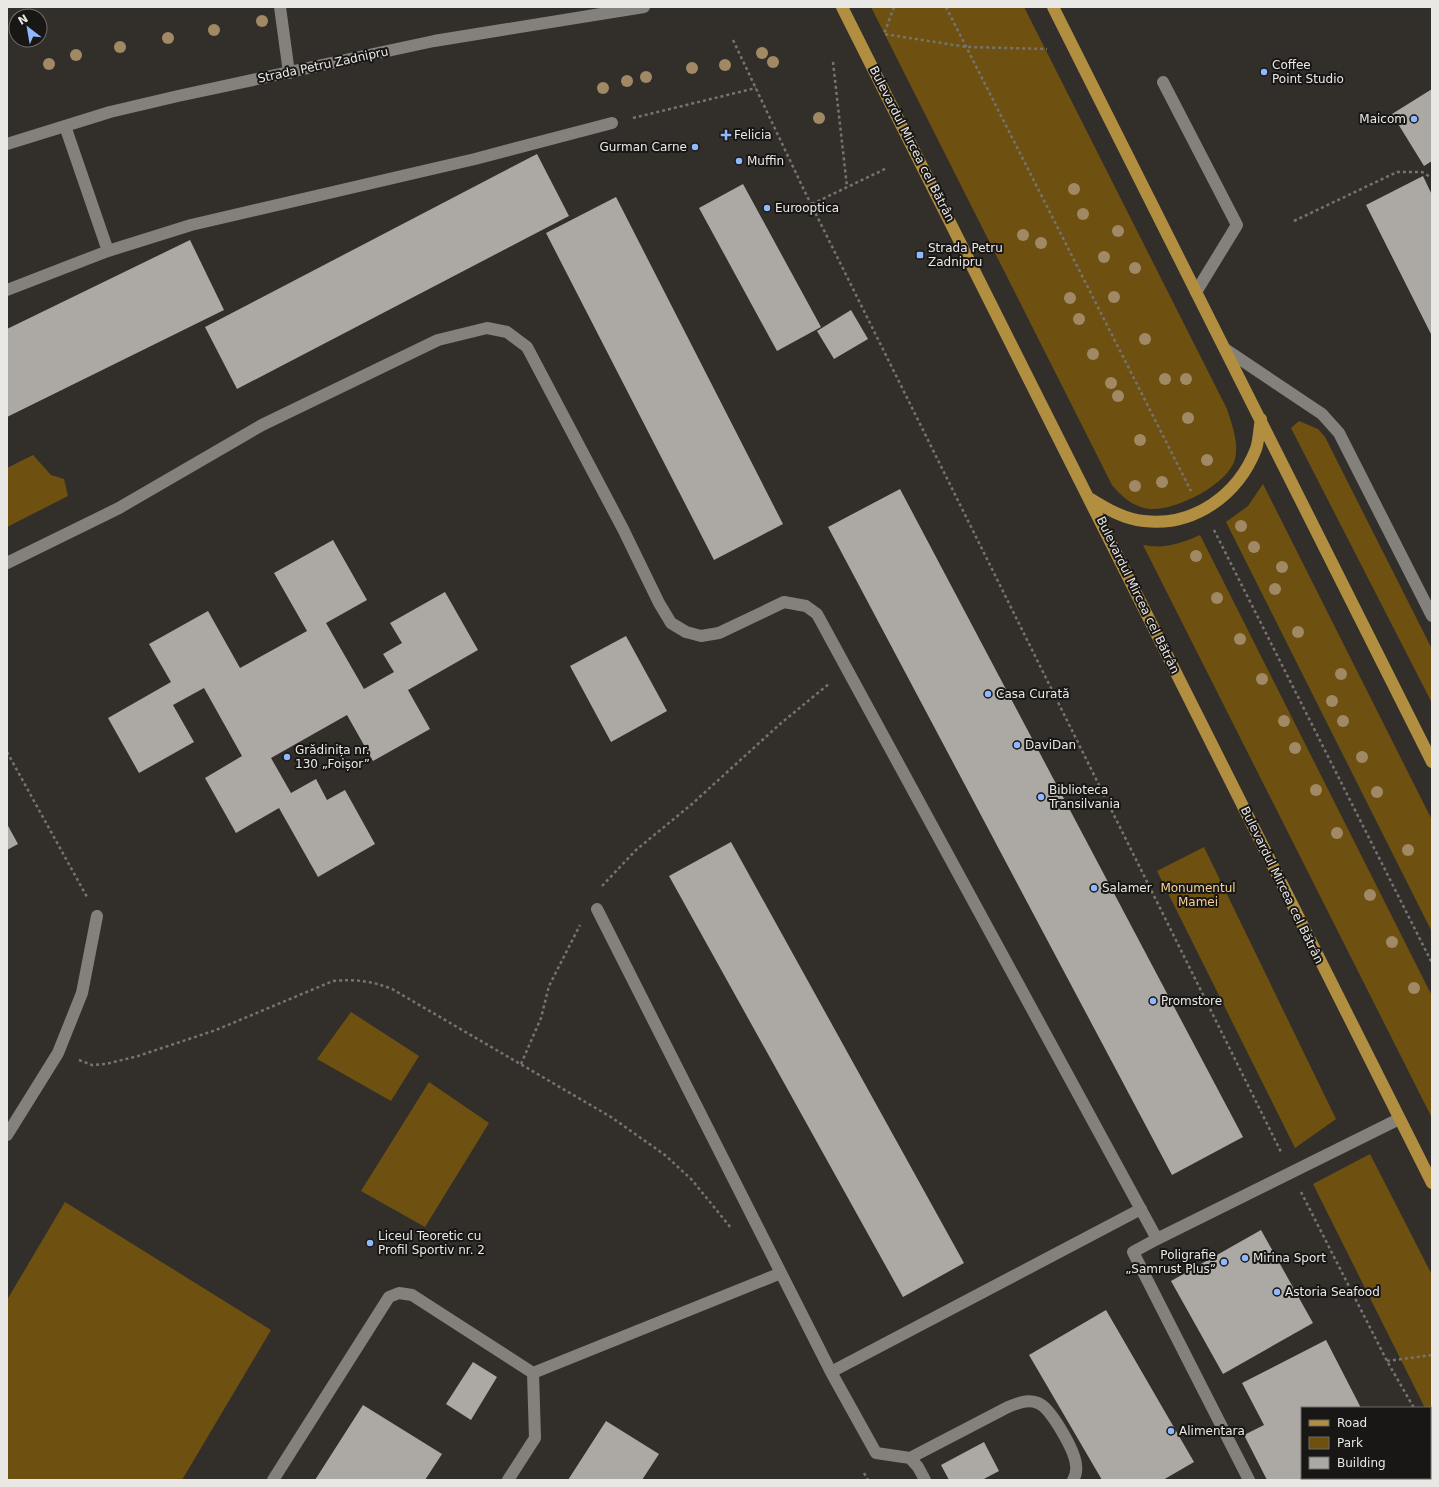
<svg xmlns="http://www.w3.org/2000/svg" width="1439" height="1487" font-family="'DejaVu Sans',sans-serif">
<style>
.green{fill:#6e5011}
.building{fill:#aca9a4}
.lines{fill:none;stroke-linecap:round;stroke-linejoin:round}
.path{stroke:#767370;stroke-width:2.5;stroke-dasharray:3 3;stroke-linecap:butt}
.minor{stroke:#84817d;stroke-width:12}
.major{stroke:#b18e40;stroke-width:12}
.tree{fill:#a08964}
.poi-dot{fill:#8fb8fd;stroke:#191716;stroke-width:1.5}
.labels{text-anchor:middle;dominant-baseline:central;stroke-width:4;stroke-linejoin:round;paint-order:stroke}
.street-label{font-size:12px;fill:#eae8e5;stroke:#191716}
.poi-label{font-size:12px;fill:#eae8e5;stroke:#191716;text-anchor:start}
.park-label{font-size:12px;fill:#fad392;stroke:#191716}
</style>
<rect width="100%" height="100%" fill="#322f2b"/>
<path class="green" d="M871 7H1024L1227 409C1232 425 1239 442 1235 459 1228 485 1175 511 1150 509 1133 507 1122 497 1112 485Z
M1299 421 1318 429 1325 437 1432 649V703L1291 428Z
M33 455 51 475 64 479 68 496 7 527V468Z
M1263 484 1432 820V932L1226 522 1248 506Z
M1200 535 1432 996V1118L1143 545C1164 549 1180 544 1200 535Z
M1204 847 1336 1119 1295 1148 1157 871Z
M351 1012 419 1056 391 1101 317 1059Z
M429 1082 489 1123 425 1227 361 1191Z
M1370 1154 1432 1275V1423L1430 1419V1408H1425L1313 1184Z
M65 1202 271 1330 182 1480H7V1300Z"/>
<path class="building" d="M1432 89V161L1424 166 1392 114Z
M537 154 569 216 237 389 205 327Z
M1423 176 1432 195V336L1366 205Z
M743 184 821 327 777 351 699 208Z
M616 197 783 524 714 560 546 233Z
M190 240 224 310 7 417V329Z
M851 310 868 339 834 359 817 331Z
M900 489 1243 1137 1172 1175 828 527Z
M333 540 367 600 326 623 364 689 394 672 383 654 402 643 390 623 445 592 478 650 408 690 430 729 373 761 347 715 271 758 291 793 316 779 327 800 345 790 375 844 318 877 279 808 236 833 205 778 242 756 204 688 173 705 194 742 139 773 108 718 171 682 149 644 208 611 240 668 307 631 274 573Z
M626 636 667 711 611 742 570 666Z
M7 824 18 844 7 850Z
M731 842 964 1263 903 1297 669 876Z
M1261 1230 1313 1323 1223 1374 1171 1281Z
M1106 1310 1194 1462 1163 1480H1102L1029 1355Z
M1326 1340 1361 1408H1302V1478H1397L1398 1480H1267L1244 1435 1264 1425 1242 1383Z
M473 1362 497 1377 471 1420 446 1404Z
M363 1405 442 1454 425 1480H315Z
M606 1421 659 1454 642 1480H568Z
M984 1442 999 1471 982 1480H949L941 1465Z"/>
<g class="lines">
<path class="path" d="M894 7 884 34 967 47 1047 49
M946 7 1191 491
M733 40 804 190 1281 1152
M833 62 847 187
M633 118 756 88
M812 204 887 168
M1294 221 1397 172H1422L1432 178
M1214 530 1432 963
M7 752 87 897
M602 886 636 850 692 804 780 724 830 683
M79 1060 92 1065 106 1064 138 1056 216 1030 333 981C355 979 372 981 392 989L611 1117 665 1155 692 1180 731 1228
M521 1064 541 1018 549 986 580 925
M1301 1192 1387 1361 1414 1408
M1387 1361 1432 1355
M1430 1437 1432 1441
M864 1473 868 1480"/>
<path class="minor" d="M280 7 289 73
M1163 82 1237 225 1196 292
M65 126 108 251
M7 144 110 112 178 96 434 41 644 7
M7 290 108 251 191 225 475 159 612 123
M1225 349 1322 414 1339 433 1432 616
M7 563 119 508 262 425 438 340 487 328 507 332 527 347 623 529 659 603 671 623 686 632 701 636 719 633 784 602 806 606 817 614 1157 1239 1133 1252 1249 1480
M597 909 831 1372 1141 1209
M7 1135 58 1053 82 993 97 916
M1157 1239 1399 1119
M831 1372 876 1453 910 1458 918 1467 925 1480
M533 1373 781 1273
M910 1458 1008 1407C1018 1403 1027 1399 1038 1403 1051 1408 1075 1451 1076 1465 1077 1471 1076 1475 1073 1480
M273 1480 389 1297 399 1293 412 1295 533 1373
M508 1480 535 1438 533 1373"/>
<path class="major" d="M842 7 1432 1183
M1053 7 1432 762
M1091 499C1107 509 1124 519 1144 521 1194 527 1238 495 1256 449 1259 440 1259 429 1261 419"/>
</g>
<g class="tree">
<circle cx="262" cy="21" r="6"/>
<circle cx="214" cy="30" r="6"/>
<circle cx="168" cy="38" r="6"/>
<circle cx="120" cy="47" r="6"/>
<circle cx="762" cy="53" r="6"/>
<circle cx="76" cy="55" r="6"/>
<circle cx="773" cy="62" r="6"/>
<circle cx="49" cy="64" r="6"/>
<circle cx="725" cy="65" r="6"/>
<circle cx="692" cy="68" r="6"/>
<circle cx="646" cy="77" r="6"/>
<circle cx="627" cy="81" r="6"/>
<circle cx="603" cy="88" r="6"/>
<circle cx="819" cy="118" r="6"/>
<circle cx="1074" cy="189" r="6"/>
<circle cx="1083" cy="214" r="6"/>
<circle cx="1118" cy="231" r="6"/>
<circle cx="1023" cy="235" r="6"/>
<circle cx="1041" cy="243" r="6"/>
<circle cx="1104" cy="257" r="6"/>
<circle cx="1135" cy="268" r="6"/>
<circle cx="1114" cy="297" r="6"/>
<circle cx="1070" cy="298" r="6"/>
<circle cx="1079" cy="319" r="6"/>
<circle cx="1145" cy="339" r="6"/>
<circle cx="1093" cy="354" r="6"/>
<circle cx="1165" cy="379" r="6"/>
<circle cx="1186" cy="379" r="6"/>
<circle cx="1111" cy="383" r="6"/>
<circle cx="1118" cy="396" r="6"/>
<circle cx="1188" cy="418" r="6"/>
<circle cx="1140" cy="440" r="6"/>
<circle cx="1207" cy="460" r="6"/>
<circle cx="1162" cy="482" r="6"/>
<circle cx="1135" cy="486" r="6"/>
<circle cx="1241" cy="526" r="6"/>
<circle cx="1254" cy="547" r="6"/>
<circle cx="1196" cy="556" r="6"/>
<circle cx="1282" cy="567" r="6"/>
<circle cx="1275" cy="589" r="6"/>
<circle cx="1217" cy="598" r="6"/>
<circle cx="1298" cy="632" r="6"/>
<circle cx="1240" cy="639" r="6"/>
<circle cx="1341" cy="674" r="6"/>
<circle cx="1262" cy="679" r="6"/>
<circle cx="1332" cy="701" r="6"/>
<circle cx="1284" cy="721" r="6"/>
<circle cx="1343" cy="721" r="6"/>
<circle cx="1295" cy="748" r="6"/>
<circle cx="1362" cy="757" r="6"/>
<circle cx="1316" cy="790" r="6"/>
<circle cx="1377" cy="792" r="6"/>
<circle cx="1337" cy="833" r="6"/>
<circle cx="1408" cy="850" r="6"/>
<circle cx="1370" cy="895" r="6"/>
<circle cx="1392" cy="942" r="6"/>
<circle cx="1414" cy="988" r="6"/>
</g>
<g class="poi-dot">
<circle cx="1264" cy="72" r="4"/>
<circle cx="1414" cy="119" r="4"/>
<path d="M724 129h4v4h4v4h-4v4h-4v-4h-4v-4h4z"/>
<circle cx="695" cy="147" r="4"/>
<circle cx="739" cy="161" r="4"/>
<circle cx="767" cy="208" r="4"/>
<rect x="916" y="251" width="8" height="8" rx="2"/>
<circle cx="988" cy="694" r="4"/>
<circle cx="1017" cy="745" r="4"/>
<circle cx="287" cy="757" r="4"/>
<circle cx="1041" cy="797" r="4"/>
<circle cx="1094" cy="888" r="4"/>
<circle cx="1153" cy="1001" r="4"/>
<circle cx="370" cy="1243" r="4"/>
<circle cx="1245" cy="1258" r="4"/>
<circle cx="1224" cy="1262" r="4"/>
<circle cx="1277" cy="1292" r="4"/>
<circle cx="1171" cy="1431" r="4"/>
</g>
<g class="labels">
<g class="street-label">
<text transform="translate(323 65) rotate(-12)">Strada Petru Zadnipru</text>
<text transform="translate(912 144) rotate(63)">Bulevardul Mircea cel Bătrân</text>
<text transform="translate(1138 595) rotate(64)">Bulevardul Mircea cel Bătrân</text>
<text transform="translate(1282 885) rotate(64)">Bulevardul Mircea cel Bătrân</text>
</g>
<g class="poi-label">
<text x="1272" y="65">Coffee<tspan x="1272" dy="14">Point Studio</tspan></text>
<text x="1406" y="119" text-anchor="end">Maicom</text>
<text x="734" y="135">Felicia</text>
<text x="687" y="147" text-anchor="end">Gurman Carne</text>
<text x="747" y="161">Muffin</text>
<text x="775" y="208">Eurooptica</text>
<text x="928" y="248">Strada Petru<tspan x="928" dy="14">Zadnipru</tspan></text>
<text x="996" y="694">Casa Curată</text>
<text x="1025" y="745">DaviDan</text>
<text x="295" y="750">Grădinița nr.<tspan x="295" dy="14">130 „Foișor”</tspan></text>
<text x="1049" y="790">Biblioteca<tspan x="1049" dy="14">Transilvania</tspan></text>
<text x="1102" y="888">Salamer</text>
<text x="1161" y="1001">Promstore</text>
<text x="378" y="1236">Liceul Teoretic cu<tspan x="378" dy="14">Profil Sportiv nr. 2</tspan></text>
<text x="1216" y="1255" text-anchor="end">Poligrafie<tspan x="1216" dy="14">„Samrust Plus”</tspan></text>
<text x="1253" y="1258">Mirina Sport</text>
<text x="1285" y="1292">Astoria Seafood</text>
<text x="1179" y="1431">Alimentara</text>
</g>
<g class="park-label">
<text x="1198" y="888">Monumentul<tspan x="1198" dy="14">Mamei</tspan></text>
</g>
</g>
<rect width="1439" height="1487" fill="none" stroke="#eae8e5" stroke-width="16"/>
<rect x="1301" y="1407" width="130" height="72" fill="#191716" stroke="#6d6b69"/>
<rect x="1309" y="1420" width="20" height="6" fill="#b18e40" stroke="#6d6b69"/>
<text x="1337" y="1427" font-size="12" fill="#eae8e5">Road</text>
<rect x="1309" y="1437" width="20" height="12" fill="#6e5011" stroke="#6d6b69"/>
<text x="1337" y="1447" font-size="12" fill="#eae8e5">Park</text>
<rect x="1309" y="1457" width="20" height="12" fill="#aca9a4" stroke="#6d6b69"/>
<text x="1337" y="1467" font-size="12" fill="#eae8e5">Building</text>
<g transform="translate(28 28) rotate(329)"><circle r="19" fill="#191716" stroke="#6d6b69"/>
<path d="M0-3L7 15L0 10L-7 15Z" fill="#8fb8fd"/>
<text y="-6" font-size="11" font-weight="bold" text-anchor="middle" fill="#eae8e5">N</text>
</g>
</svg>
